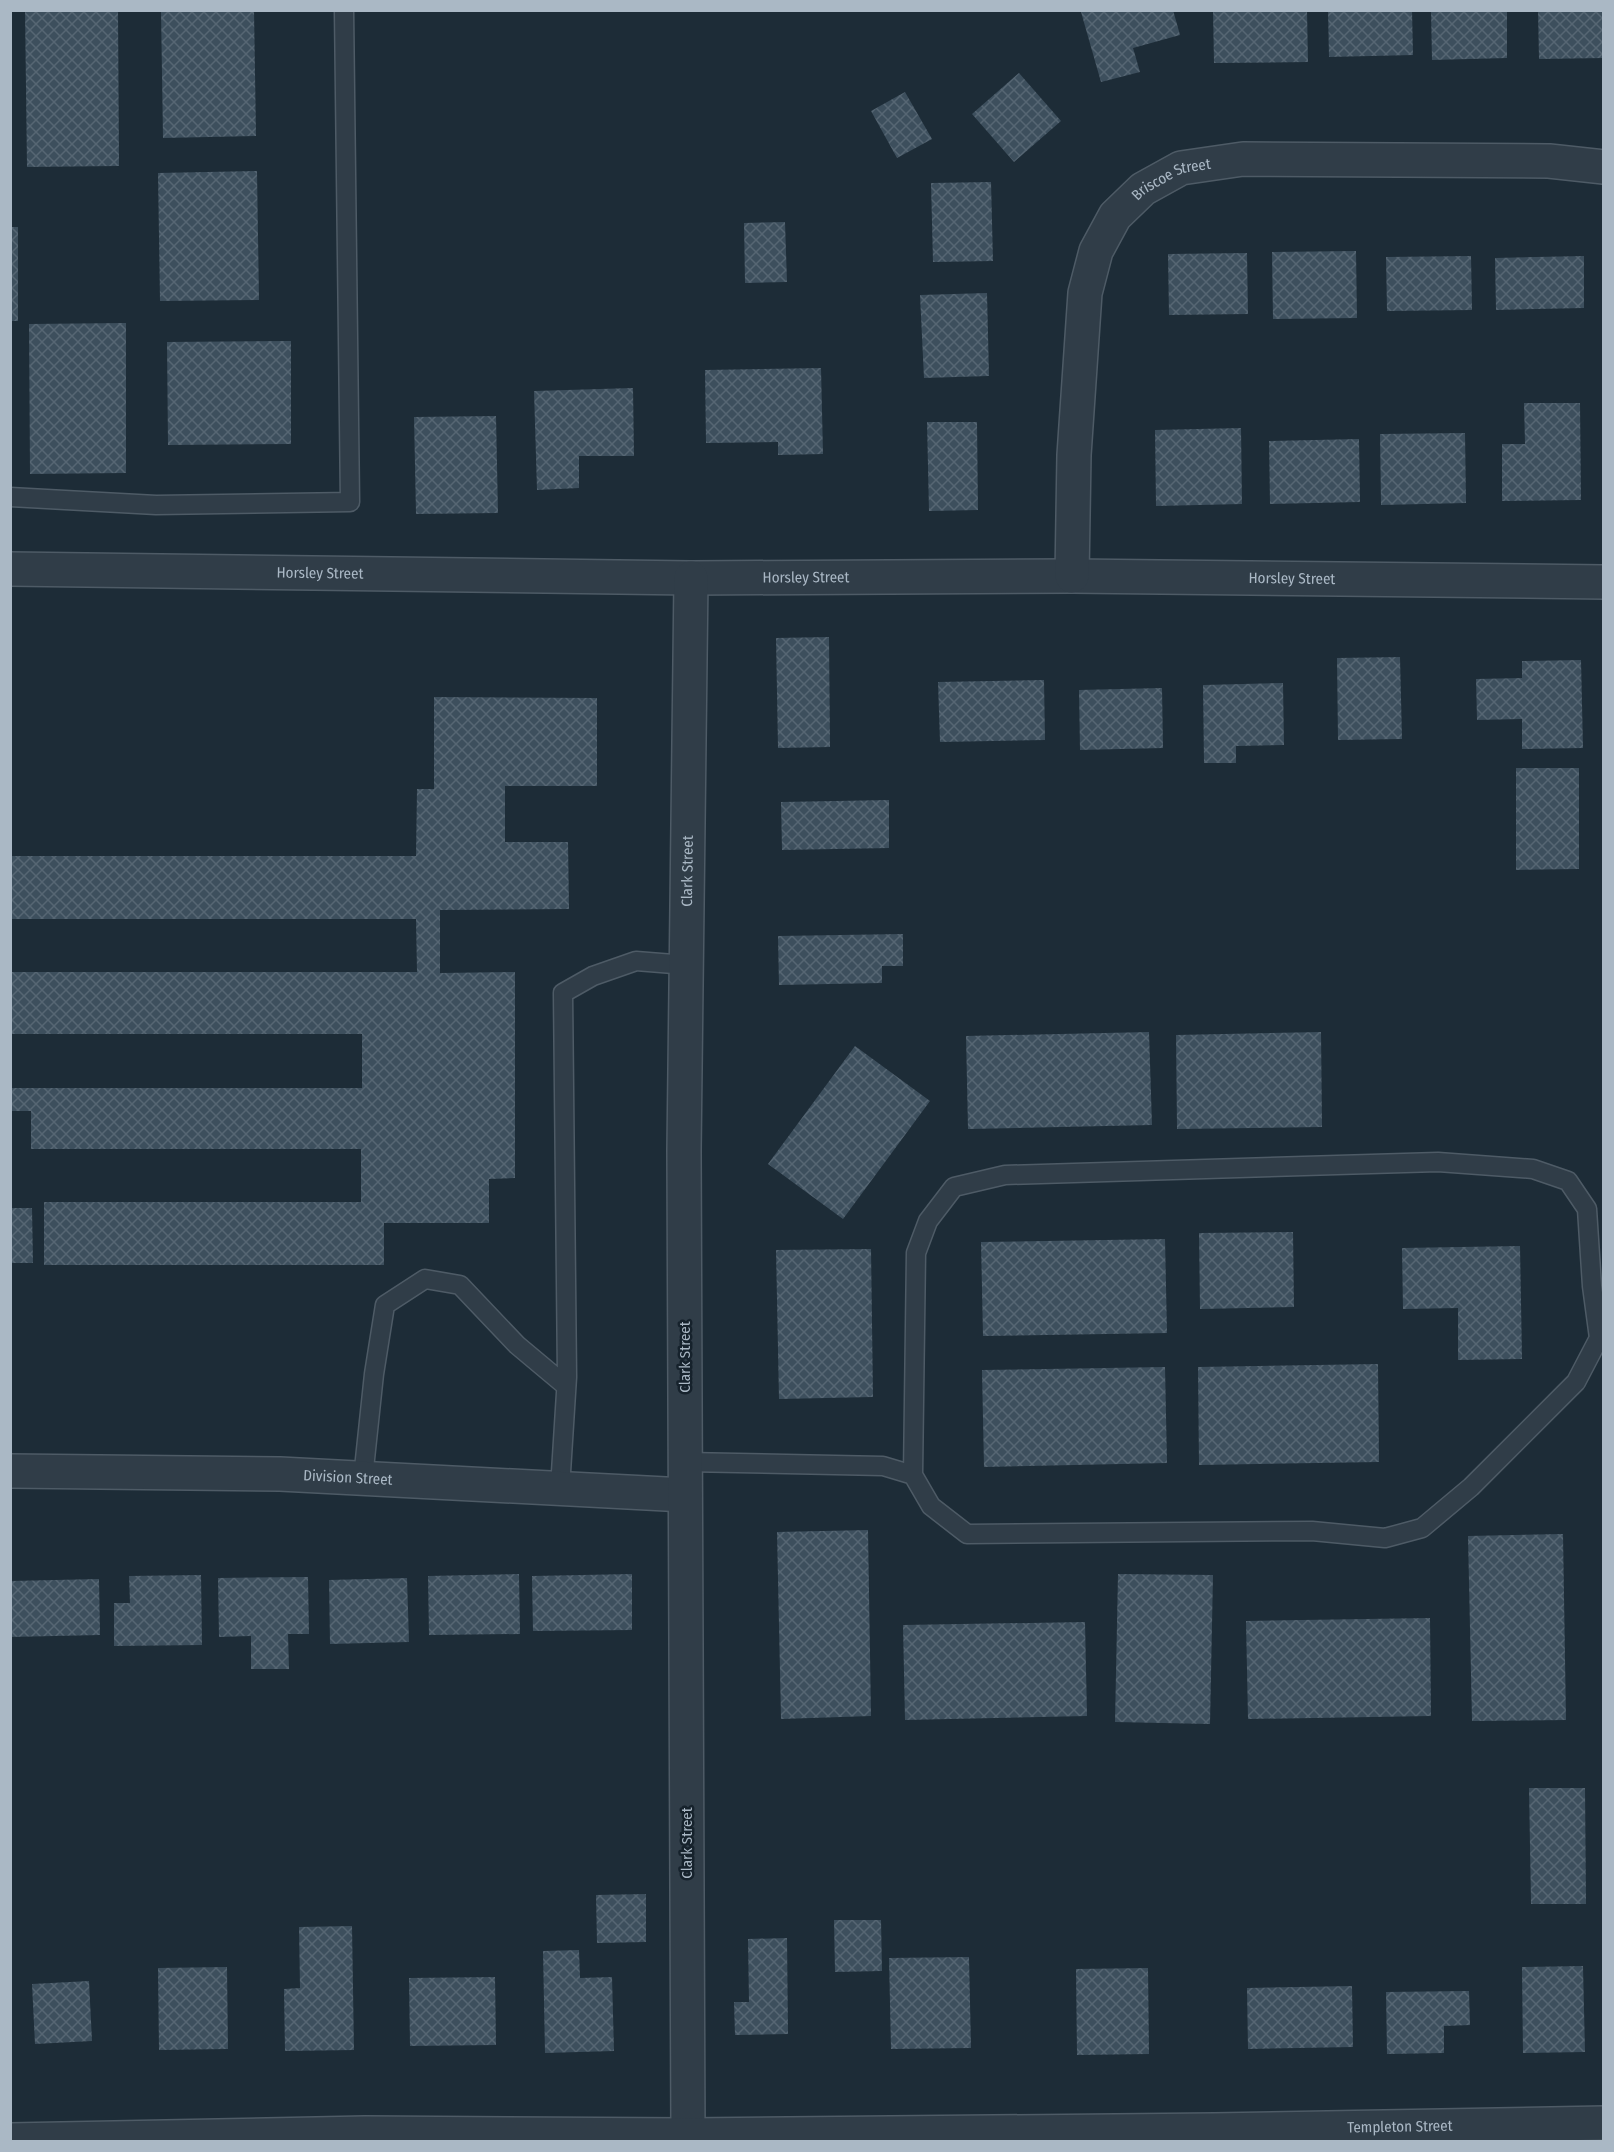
<svg xmlns="http://www.w3.org/2000/svg" width="1614" height="2152" font-family="'Fira Sans Condensed',sans-serif">
<style>
.building{fill:url(#building-cross-hatch)}
.lines{fill:none;stroke-linecap:round;stroke-linejoin:round}
.service-casing{stroke:#4e5b66;stroke-width:21}
.minor-casing{stroke:#4e5b66;stroke-width:36}
.service{stroke:#303d48;stroke-width:18}
.minor{stroke:#303d48;stroke-width:33}
.labels{text-anchor:middle;dominant-baseline:central;stroke-width:5;stroke-linejoin:round;paint-order:stroke}
.street-label{font-size:15px;fill:#aab8c5;stroke:#16222c}
</style>
<defs>
<pattern id="building-cross-hatch" width="8" height="8" patternUnits="userSpaceOnUse" patternTransform="scale(1.5)"><rect width="8" height="8" fill="#3d4f5d"/><path d="M0 0l8 8M0 8l8-8" fill="none" stroke="#566673"/></pattern>
</defs>
<rect width="100%" height="100%" fill="#1d2c37"/>
<path class="building" d="M25 10H118L119 166 27 167Z
M161 10H254L256 136 163 138Z
M1088 10H1173L1180 35 1133 48 1140 72 1101 82 1081 12Z
M1213 10H1307L1308 62 1214 63Z
M1328 10H1412L1413 55 1329 57Z
M1431 10H1507V58L1432 60Z
M1538 10H1604V58L1539 59Z
M1019 73 1061 121 1014 162 972 114Z
M905 92 932 139 897 158 871 111Z
M257 171 259 300 160 301 158 173Z
M991 182 993 261 933 262 931 183Z
M785 222 787 282 745 283 744 223Z
M10 227H18V321H10Z
M1356 251 1357 318 1273 319 1272 252Z
M1247 253 1248 314 1169 315 1168 254Z
M1471 256 1472 310 1387 311 1386 257Z
M1584 256V308L1496 310 1495 258Z
M987 293 989 376 924 378 920 295Z
M126 323V473L30 474 29 324Z
M291 341V444L168 445 167 342Z
M821 368 823 454 778 455V442L706 443 705 370Z
M633 388 634 456H579V488L537 490 534 391Z
M1524 403H1580L1581 500 1502 501V444H1525Z
M496 416 498 513 416 514 414 417Z
M927 422H977L978 510 929 511Z
M1241 428 1242 504 1156 506 1155 430Z
M1465 433 1466 503 1381 505 1380 434Z
M1359 439 1360 502 1270 504 1269 441Z
M829 637 830 747 778 748 776 638Z
M1400 657 1402 739 1338 740 1337 658Z
M1581 660 1583 748 1522 749V719L1477 720 1476 679 1522 678V661Z
M1044 680 1045 740 940 742 938 682Z
M1283 683 1284 745 1236 746V763H1204L1203 685Z
M1162 688 1163 748 1080 750 1079 690Z
M434 697 597 698V786H505V842H568L569 909 440 910V973L515 972V1178L489 1179V1223H384V1265H44V1202H361V1149H31V1111H10V1088H362V1034H10V972H417L416 919H10V856H416L417 789H434Z
M1516 768H1579V869L1516 870Z
M889 800V848L782 850 781 802Z
M903 934V966H882V983L779 985 778 936Z
M1149 1032 1152 1125 968 1129 966 1036Z
M1321 1032 1322 1127 1177 1129 1176 1035Z
M855 1046 930 1101 843 1219 768 1164Z
M10 1208H32L33 1263H10Z
M1293 1232 1294 1307 1200 1309 1199 1233Z
M1165 1239 1167 1333 983 1336 981 1242Z
M1520 1246 1522 1359 1458 1360V1308L1403 1309 1402 1248Z
M871 1249 873 1397 779 1399 776 1250Z
M1378 1364 1379 1462 1199 1465 1198 1367Z
M1165 1367 1167 1463 984 1467 982 1370Z
M868 1530 871 1716 781 1719 777 1532Z
M1563 1534 1566 1720 1472 1721 1468 1536Z
M519 1574 520 1634 429 1635 428 1576Z
M632 1574V1630L533 1631 532 1576Z
M1118 1574 1213 1575 1210 1724 1115 1722Z
M201 1575 202 1645 114 1646V1603H130L129 1576Z
M308 1577 309 1634H288L289 1669H251V1636L219 1637 218 1578Z
M407 1578 409 1642 330 1644 329 1580Z
M99 1579 100 1635 10 1637V1581Z
M1430 1618 1431 1716 1248 1719 1246 1621Z
M1085 1622 1087 1716 905 1720 903 1625Z
M1529 1788H1585L1586 1904H1531Z
M646 1894V1942L597 1943 596 1895Z
M834 1920H881L882 1971 835 1972Z
M352 1926 354 2050 285 2051 284 1989 300 1988 299 1927Z
M787 1938 788 2034 735 2035 734 2002H749L748 1939Z
M579 1950 580 1978 612 1977 614 2051 545 2053 543 1951Z
M969 1957 971 2048 891 2049 889 1958Z
M1583 1966 1585 2052 1523 2053 1522 1967Z
M227 1967 228 2049 159 2050 158 1968Z
M1148 1968 1149 2054 1077 2055 1076 1969Z
M495 1977 496 2045 410 2046 409 1978Z
M89 1981 92 2041 35 2044 32 1984Z
M1352 1986 1353 2047 1248 2049 1247 1988Z
M1469 1991 1470 2025 1444 2026V2053L1387 2054 1386 1992Z"/>
<g class="lines">
<g class="service-casing">
<path id="service" d="M10 497 156 505 350 502 344 10
M685 1462 883 1466 913 1475 931 1506 967 1534 1312 1531 1385 1538 1422 1528 1471 1487 1576 1382 1599 1338H1604
M913 1475 916 1253 928 1221 954 1187 1005 1175 1438 1162 1533 1169 1568 1181 1587 1209 1592 1286 1599 1338
M363 1478 374 1374 385 1305 425 1279 460 1285 517 1345 566 1386
M560 1488 567 1377 563 993 593 976 636 961 686 965"/>
</g>
<g class="minor-casing">
<g id="minor">
<path id="s1" d="M10 569 691 578 1072 576 1604 582"/>
<path id="s2" d="M1072 576 1074 455 1085 293 1096 251 1115 216 1143 189 1181 168 1243 159 1549 161 1604 167"/>
<path id="s3" d="M10 1471 280 1474 685 1495"/>
<path id="s4" d="M688 2135 684 1151 691 578"/>
<path id="s5" d="M10 2140 365 2133 688 2135 1214 2130 1604 2123"/>
</g>
</g>
<use href="#service" class="service"/>
<use href="#minor" class="minor"/>
</g>
<g class="labels">
<g class="street-label">
<text stroke="none"><textPath href="#s2" startOffset="436">Briscoe Street</textPath></text>
<text stroke="none"><textPath href="#s1" startOffset="310">Horsley Street</textPath></text>
<text stroke="none"><textPath href="#s1" startOffset="796">Horsley Street</textPath></text>
<text stroke="none"><textPath href="#s1" startOffset="1282">Horsley Street</textPath></text>
<text stroke="none"><textPath href="#s4" startOffset="1264">Clark Street</textPath></text>
<text transform="translate(685 1357) rotate(-90)">Clark Street</text>
<text stroke="none"><textPath href="#s3" startOffset="338">Division Street</textPath></text>
<text transform="translate(687 1843) rotate(-90)">Clark Street</text>
<text stroke="none"><textPath href="#s5" startOffset="1390">Templeton Street</textPath></text>
</g>
</g>
<rect width="1614" height="2152" fill="none" stroke="#aab8c5" stroke-width="24"/>
</svg>
